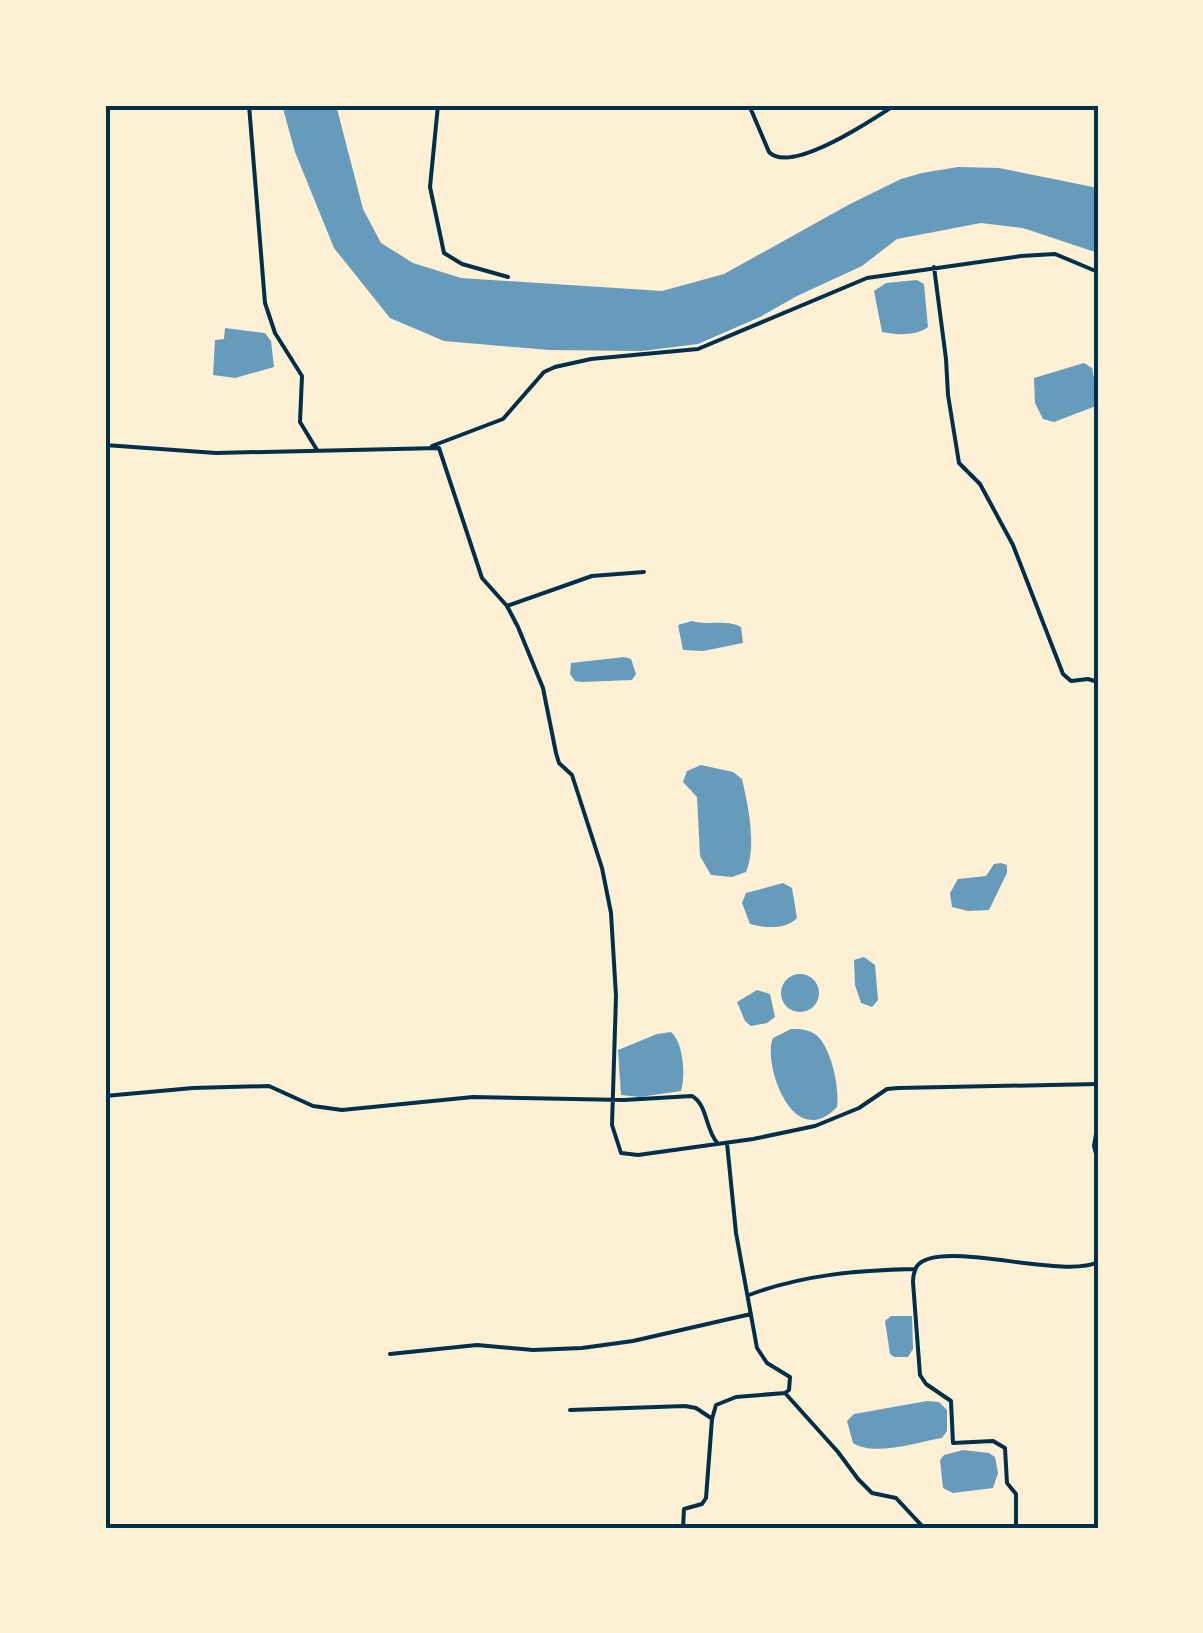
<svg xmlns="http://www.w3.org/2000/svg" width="1203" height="1633" font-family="Overpass,sans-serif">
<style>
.water{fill:#669bbc}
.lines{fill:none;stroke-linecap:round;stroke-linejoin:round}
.minor{stroke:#003049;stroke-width:4}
.neatline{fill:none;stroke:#003049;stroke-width:4}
</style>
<rect width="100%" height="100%" fill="#fdf0d5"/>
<path class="water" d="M282 105H336L363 209 381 243 413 263 461 278 662 291 724 274 850 204 901 179 922 173 958 167 999 168 1098 188V253L1023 228 981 223 897 239 862 266 797 296 760 317 698 344 642 351 549 350 444 341 390 318 334 248 295 152Z
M917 280 924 284 928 327C917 336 896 335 882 332L874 291 886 283Z
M225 328 265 333 271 341 274 367 235 378 213 375 215 340 224 339Z
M1084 363 1092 368 1098 397 1096 406 1054 422 1043 419 1035 403 1034 378Z
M692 621C708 626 726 619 741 627L743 643 703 651 683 650 678 625Z
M624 657 631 659 636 674 632 680 582 682 575 681 570 674 571 663Z
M701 765 733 772 742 779C748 805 757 846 746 872L732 877 711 875 700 856 697 797 683 782 687 771Z
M1001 863 1007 865V873L989 910 968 911 952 907 950 893 958 879 986 876 994 864Z
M783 883 792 888 797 918C786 930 765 928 750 924L742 903 746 893Z
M864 957 875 965 878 1000 872 1007 861 1003 855 985 854 960Z
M781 993a19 19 0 1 1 38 0a19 19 0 1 1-38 0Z
M757 990 770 994 775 1017 767 1023 751 1026 745 1021 737 1002Z
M791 1029C800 1029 808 1029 816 1035 831 1046 840 1089 837 1107 792 1154 762 1061 773 1038Z
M671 1032C683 1042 686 1074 681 1091L640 1097 621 1095 618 1050 657 1034Z
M891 1316H912L913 1349 908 1357H894L890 1354 885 1321Z
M927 1401 939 1402 947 1410V1431L942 1438C917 1442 875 1457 853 1443L847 1421 854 1414Z
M963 1450 989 1453 995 1457 998 1473 993 1488 953 1493 943 1488 940 1460 944 1455Z"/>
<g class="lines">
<path class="minor" d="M249 105 265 303 275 333 302 376 300 422 317 450
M438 105 430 187 444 253 462 264 508 277
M749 105 769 152C791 175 872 120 895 105
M934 267 946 359 948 395 959 463 980 484 1013 545 1063 674 1071 681 1088 679 1098 682
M105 445 216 453 439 448 482 578 507 606 518 627 543 688 556 753 559 763 572 775 602 868 611 913 616 996 612 1125 621 1153 638 1155 753 1139 815 1126 859 1108 887 1089 898 1088 1098 1084
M432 446 503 419 544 372 555 367 591 359 698 349 867 278 1021 256 1055 254 1098 272
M507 606 592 576 644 572
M105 1096 193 1088 269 1086 313 1106 342 1110 473 1097 624 1100 692 1096C708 1105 705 1130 718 1144
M1098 1122 1094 1146 1098 1161
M749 1295C802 1275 858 1270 915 1269
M390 1354 477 1345 533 1350 582 1348 633 1341 751 1314
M785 1393 838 1452 858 1479 872 1493 896 1498 924 1528
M570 1410 685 1406 696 1408 711 1418
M683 1528 684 1509 702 1504 706 1498 712 1419 716 1405 736 1397 785 1393 789 1390 790 1377 767 1363 757 1348 736 1233 727 1143
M1016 1528V1494L1007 1483 1005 1448 993 1441 953 1443 951 1401 926 1384 920 1375 913 1282C913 1276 914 1271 917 1266 939 1238 1062 1280 1098 1262"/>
</g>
<rect width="1203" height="1633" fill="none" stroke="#fdf0d5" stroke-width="215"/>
<rect x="108" y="108" width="988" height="1418" class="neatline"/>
</svg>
